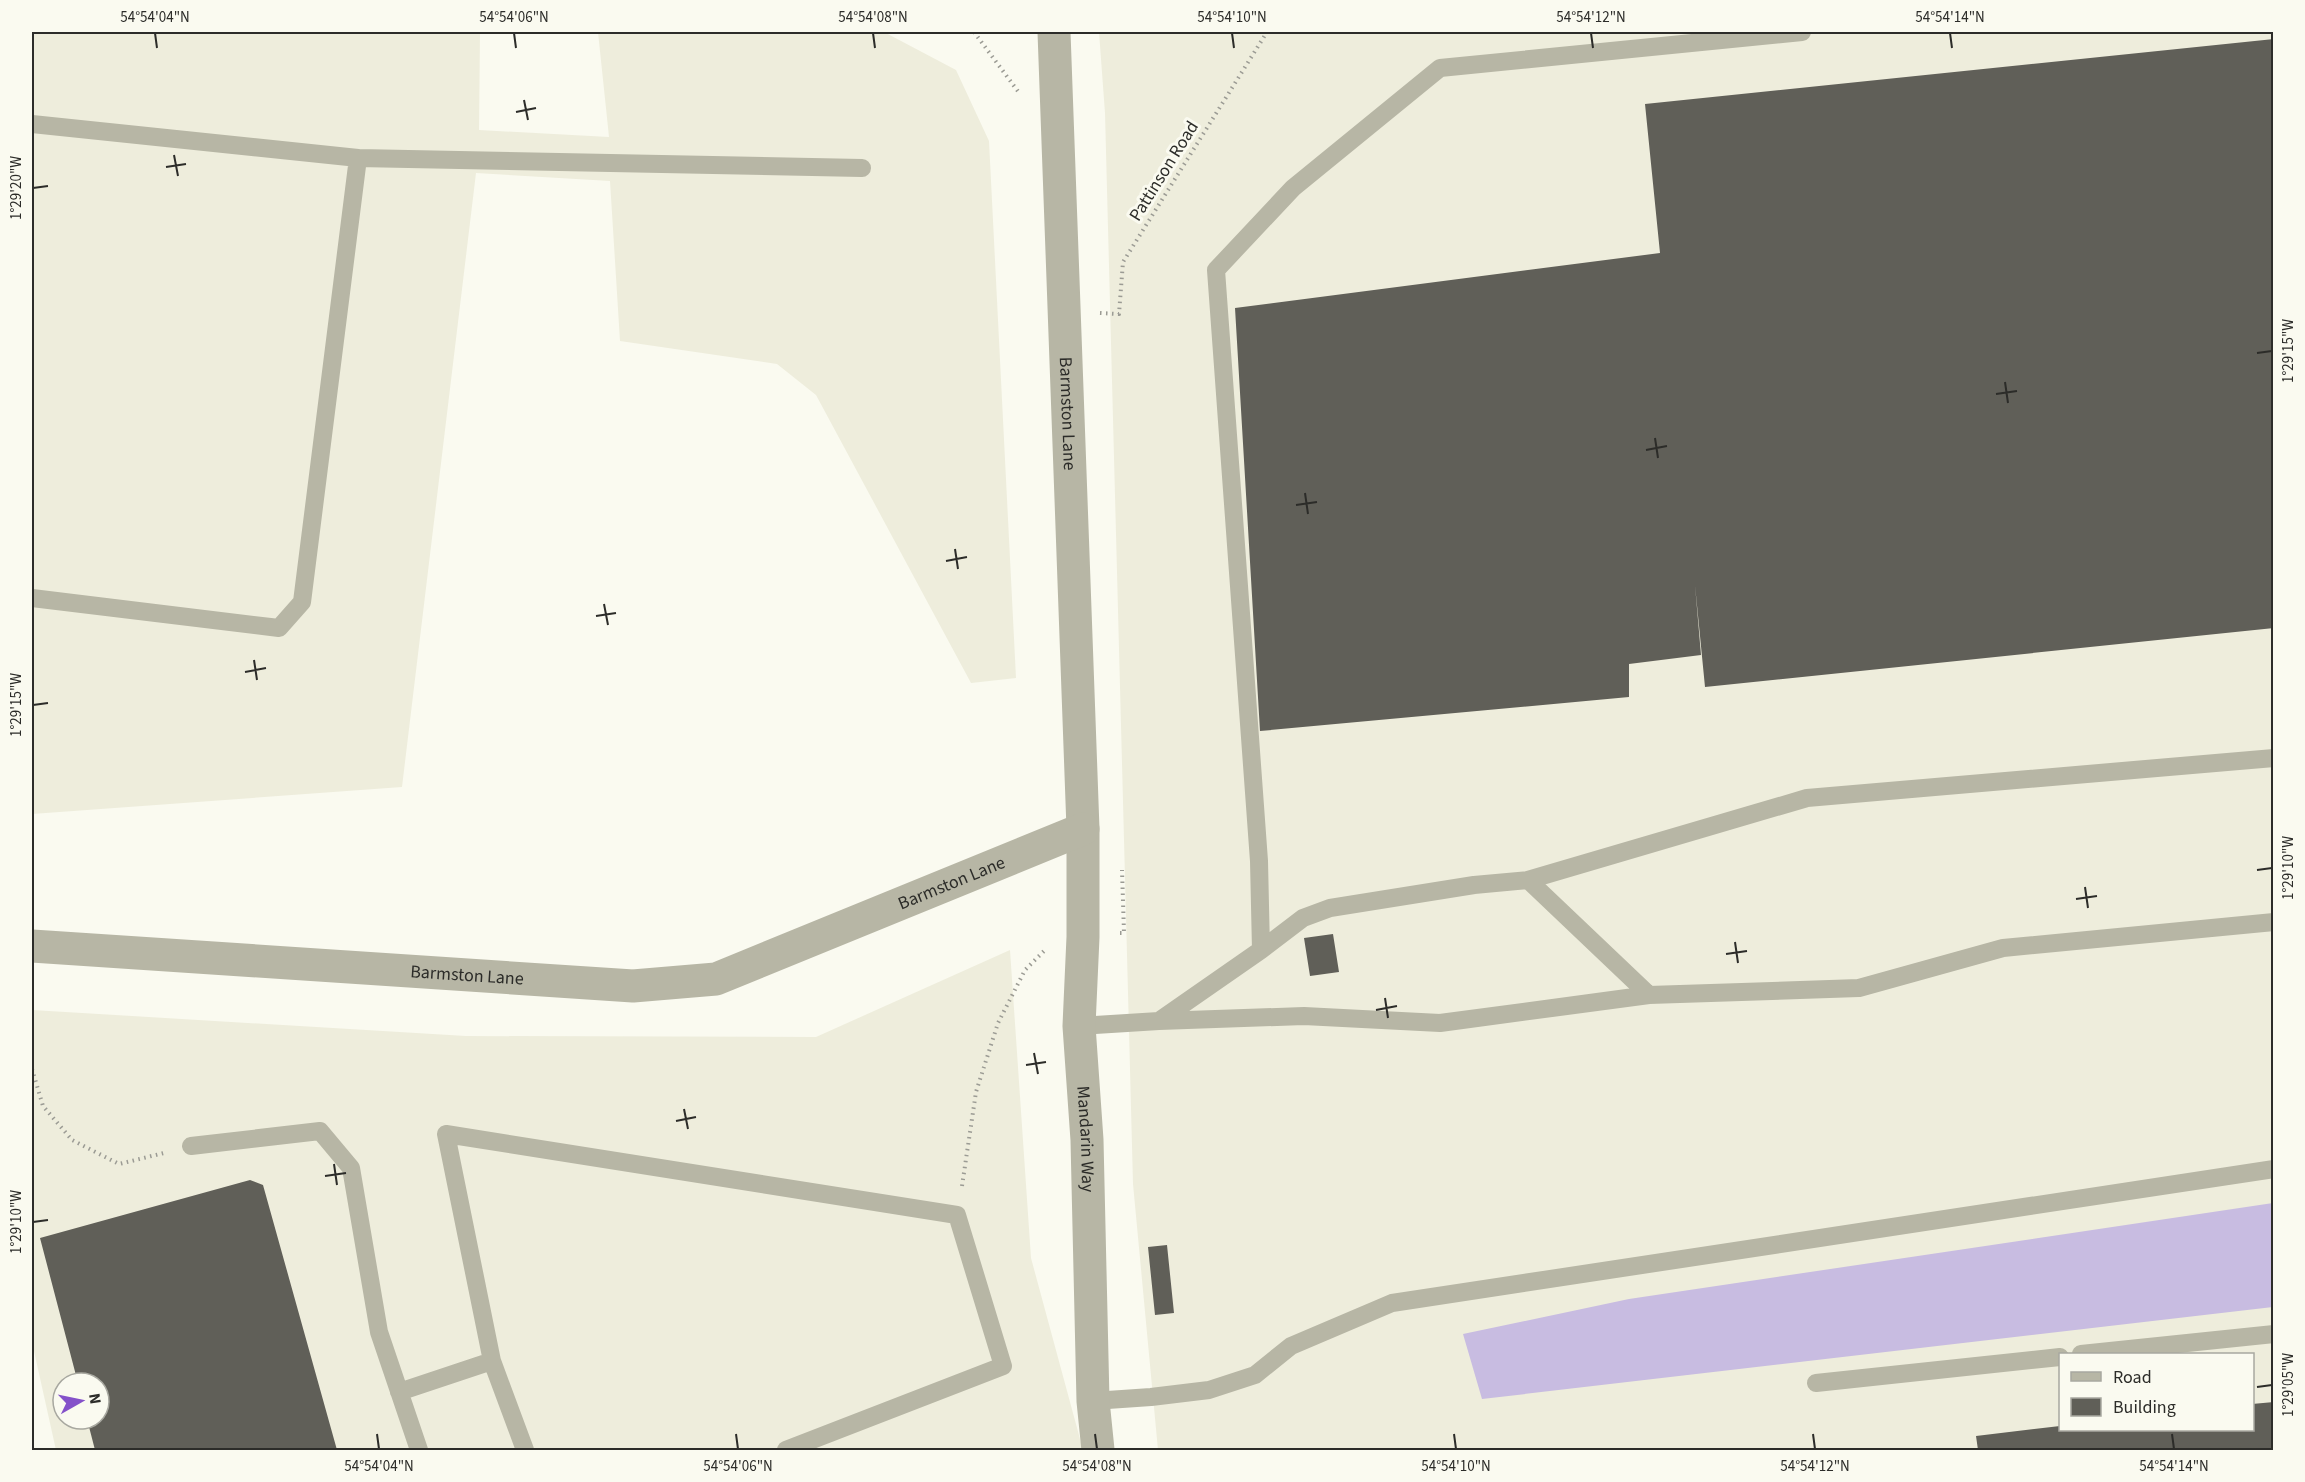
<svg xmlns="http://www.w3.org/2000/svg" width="2305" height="1482" font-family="'Source Sans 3',sans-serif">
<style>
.built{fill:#eeeddc;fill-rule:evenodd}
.forest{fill:#c8bce1}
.building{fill:#605f58}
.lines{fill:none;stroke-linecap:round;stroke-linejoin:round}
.path{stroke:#9b9b94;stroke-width:4;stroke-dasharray:1.5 4.5;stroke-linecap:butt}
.lane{stroke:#b7b6a5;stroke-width:18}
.street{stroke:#b7b6a5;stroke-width:33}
.ticks{fill:none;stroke:#2c2c29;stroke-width:2}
.labels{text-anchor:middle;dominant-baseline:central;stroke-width:6;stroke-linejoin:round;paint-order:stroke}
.street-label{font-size:18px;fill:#2c2c29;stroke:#fafaf0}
.neatline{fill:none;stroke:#2c2c29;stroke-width:2}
.ticks-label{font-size:15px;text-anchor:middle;fill:#2c2c29}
</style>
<rect width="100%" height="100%" fill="#fafaf0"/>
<path class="built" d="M32 32H480L479 130 609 137 598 32H884L956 70 989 141 1016 678 971 683 816 395 777 364 620 341 610 181 476 173 402 787 32 814Z
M1099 32H2273V1450H1158L1133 1184 1105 113ZM2060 1354H2252V1430H2060Z
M1010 950 1031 1258 1083 1450H56L32 1342V1010L466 1036 816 1037ZM63 1383H99V1419H63Z"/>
<path class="forest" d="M2273 1203V1307L1482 1399 1463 1334 1629 1299Z"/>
<path class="building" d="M2274 39V628L1705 687 1695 585 1701 655 1629 664V697L1260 731 1235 308 1660 253 1645 104Z
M1333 934 1339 972 1310 976 1304 938Z
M250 1180 263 1185 337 1450H95L87 1419H99V1383H78L40 1238Z
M1167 1245 1174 1313 1155 1315 1148 1247Z
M2274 1402V1450H1978L1976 1436 2060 1426V1430H2252V1404Z"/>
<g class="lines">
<path class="path" d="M974 32 1020 94
M1100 313 1119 314 1123 262 1267 32
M1120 933H1124L1122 870
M32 1069 43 1106 72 1140 119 1164 164 1153
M962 1186 976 1092 998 1023 1025 970 1046 949"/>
<path class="lane" d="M32 124 358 158 862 168
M32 598 279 628 302 602 358 158
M1528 880 1807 798 2274 758
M1261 950 1303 918 1330 908 1474 885 1528 880 1649 995
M1159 1021 1261 950 1259 861 1216 270 1293 188 1440 68 1802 32
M1079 1026 1159 1021 1304 1016 1440 1023 1649 995 1859 988 2003 948 2274 922
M191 1146 320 1131 351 1168 379 1332 419 1450
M2081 1354 2274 1334
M1816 1383 2060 1357
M399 1392 492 1361
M1093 1401 1151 1397 1209 1390 1255 1375 1291 1346 1392 1303 2274 1169
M525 1450 492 1361 446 1134 957 1215 1003 1366 786 1450"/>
<g class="street">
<path id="s1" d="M1054 32 1083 829V937L1079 1026 1087 1140 1093 1401 1098 1450"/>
<path id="s2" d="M32 946 633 986 716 979 1083 829"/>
</g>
</g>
<path class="ticks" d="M155 33 157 48M514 33 516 48M873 33 875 48M1232 33 1234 48M1591 33 1593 48M1950 33 1952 48M524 100 528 120M516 112 536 108M174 155 178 176M166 167 186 164M33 188 48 186M2257 353 2272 351M2005 382 2008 403M1996 394 2017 391M1655 438 1658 458M1646 450 1667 446M1305 493 1308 514M1296 505 1317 502M955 549 958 569M946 561 967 557M604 604 608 625M596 616 616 613M254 660 257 680M245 672 266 668M33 705 48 703M2257 870 2272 868M2085 887 2088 908M2076 899 2097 896M1735 942 1738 963M1726 954 1747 951M1385 998 1388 1018M1376 1010 1397 1006M1034 1053 1038 1074M1026 1065 1046 1062M684 1109 688 1129M676 1121 696 1117M334 1164 337 1185M325 1176 346 1173M33 1222 48 1220M2257 1387 2272 1385M377 1434 379 1449M736 1434 738 1449M1095 1434 1097 1449M1454 1434 1456 1449M1813 1434 1815 1449M2172 1434 2174 1449"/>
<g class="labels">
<g class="street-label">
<text transform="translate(1164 171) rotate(-58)">Pattinson Road</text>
<text stroke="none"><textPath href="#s1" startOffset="382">Barmston Lane</textPath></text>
<text stroke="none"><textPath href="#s2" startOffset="940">Barmston Lane</textPath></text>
<text stroke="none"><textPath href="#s2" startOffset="436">Barmston Lane</textPath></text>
<text stroke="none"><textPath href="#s1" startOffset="1108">Mandarin Way</textPath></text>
</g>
</g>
<rect width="2305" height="1482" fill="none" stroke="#fafaf0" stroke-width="66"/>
<rect x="2059" y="1353" width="195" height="78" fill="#fafaf0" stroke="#a8a8a0" stroke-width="1.5"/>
<rect x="2071" y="1372" width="30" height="9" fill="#b7b6a5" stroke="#a8a8a0" stroke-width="1.5"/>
<text x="2113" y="1383" font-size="18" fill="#2c2c29">Road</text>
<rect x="2071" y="1398" width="30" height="18" fill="#605f58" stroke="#a8a8a0" stroke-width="1.5"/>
<text x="2113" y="1413" font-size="18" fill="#2c2c29">Building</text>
<g transform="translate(81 1401) rotate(81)"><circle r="28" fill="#fafaf0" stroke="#a8a8a0" stroke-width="1.5"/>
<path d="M0-4.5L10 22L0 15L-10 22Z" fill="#8451c9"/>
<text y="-9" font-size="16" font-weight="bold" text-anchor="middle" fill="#2c2c29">N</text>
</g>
<rect x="33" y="33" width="2239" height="1416" class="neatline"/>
<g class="ticks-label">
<text x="155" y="22">54°54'04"N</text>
<text x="514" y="22">54°54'06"N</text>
<text x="873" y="22">54°54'08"N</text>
<text x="1232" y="22">54°54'10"N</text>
<text x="1591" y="22">54°54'12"N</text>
<text x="1950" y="22">54°54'14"N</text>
<text transform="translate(16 188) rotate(-90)" y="5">1°29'20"W</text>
<text transform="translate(2288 351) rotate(-90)" y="5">1°29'15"W</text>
<text transform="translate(16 705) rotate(-90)" y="5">1°29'15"W</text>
<text transform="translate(2288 868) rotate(-90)" y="5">1°29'10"W</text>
<text transform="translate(16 1222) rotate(-90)" y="5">1°29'10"W</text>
<text transform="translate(2288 1385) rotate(-90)" y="5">1°29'05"W</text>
<text x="379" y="1471">54°54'04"N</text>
<text x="738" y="1471">54°54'06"N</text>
<text x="1097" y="1471">54°54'08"N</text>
<text x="1456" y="1471">54°54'10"N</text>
<text x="1815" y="1471">54°54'12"N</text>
<text x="2174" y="1471">54°54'14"N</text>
</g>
</svg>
